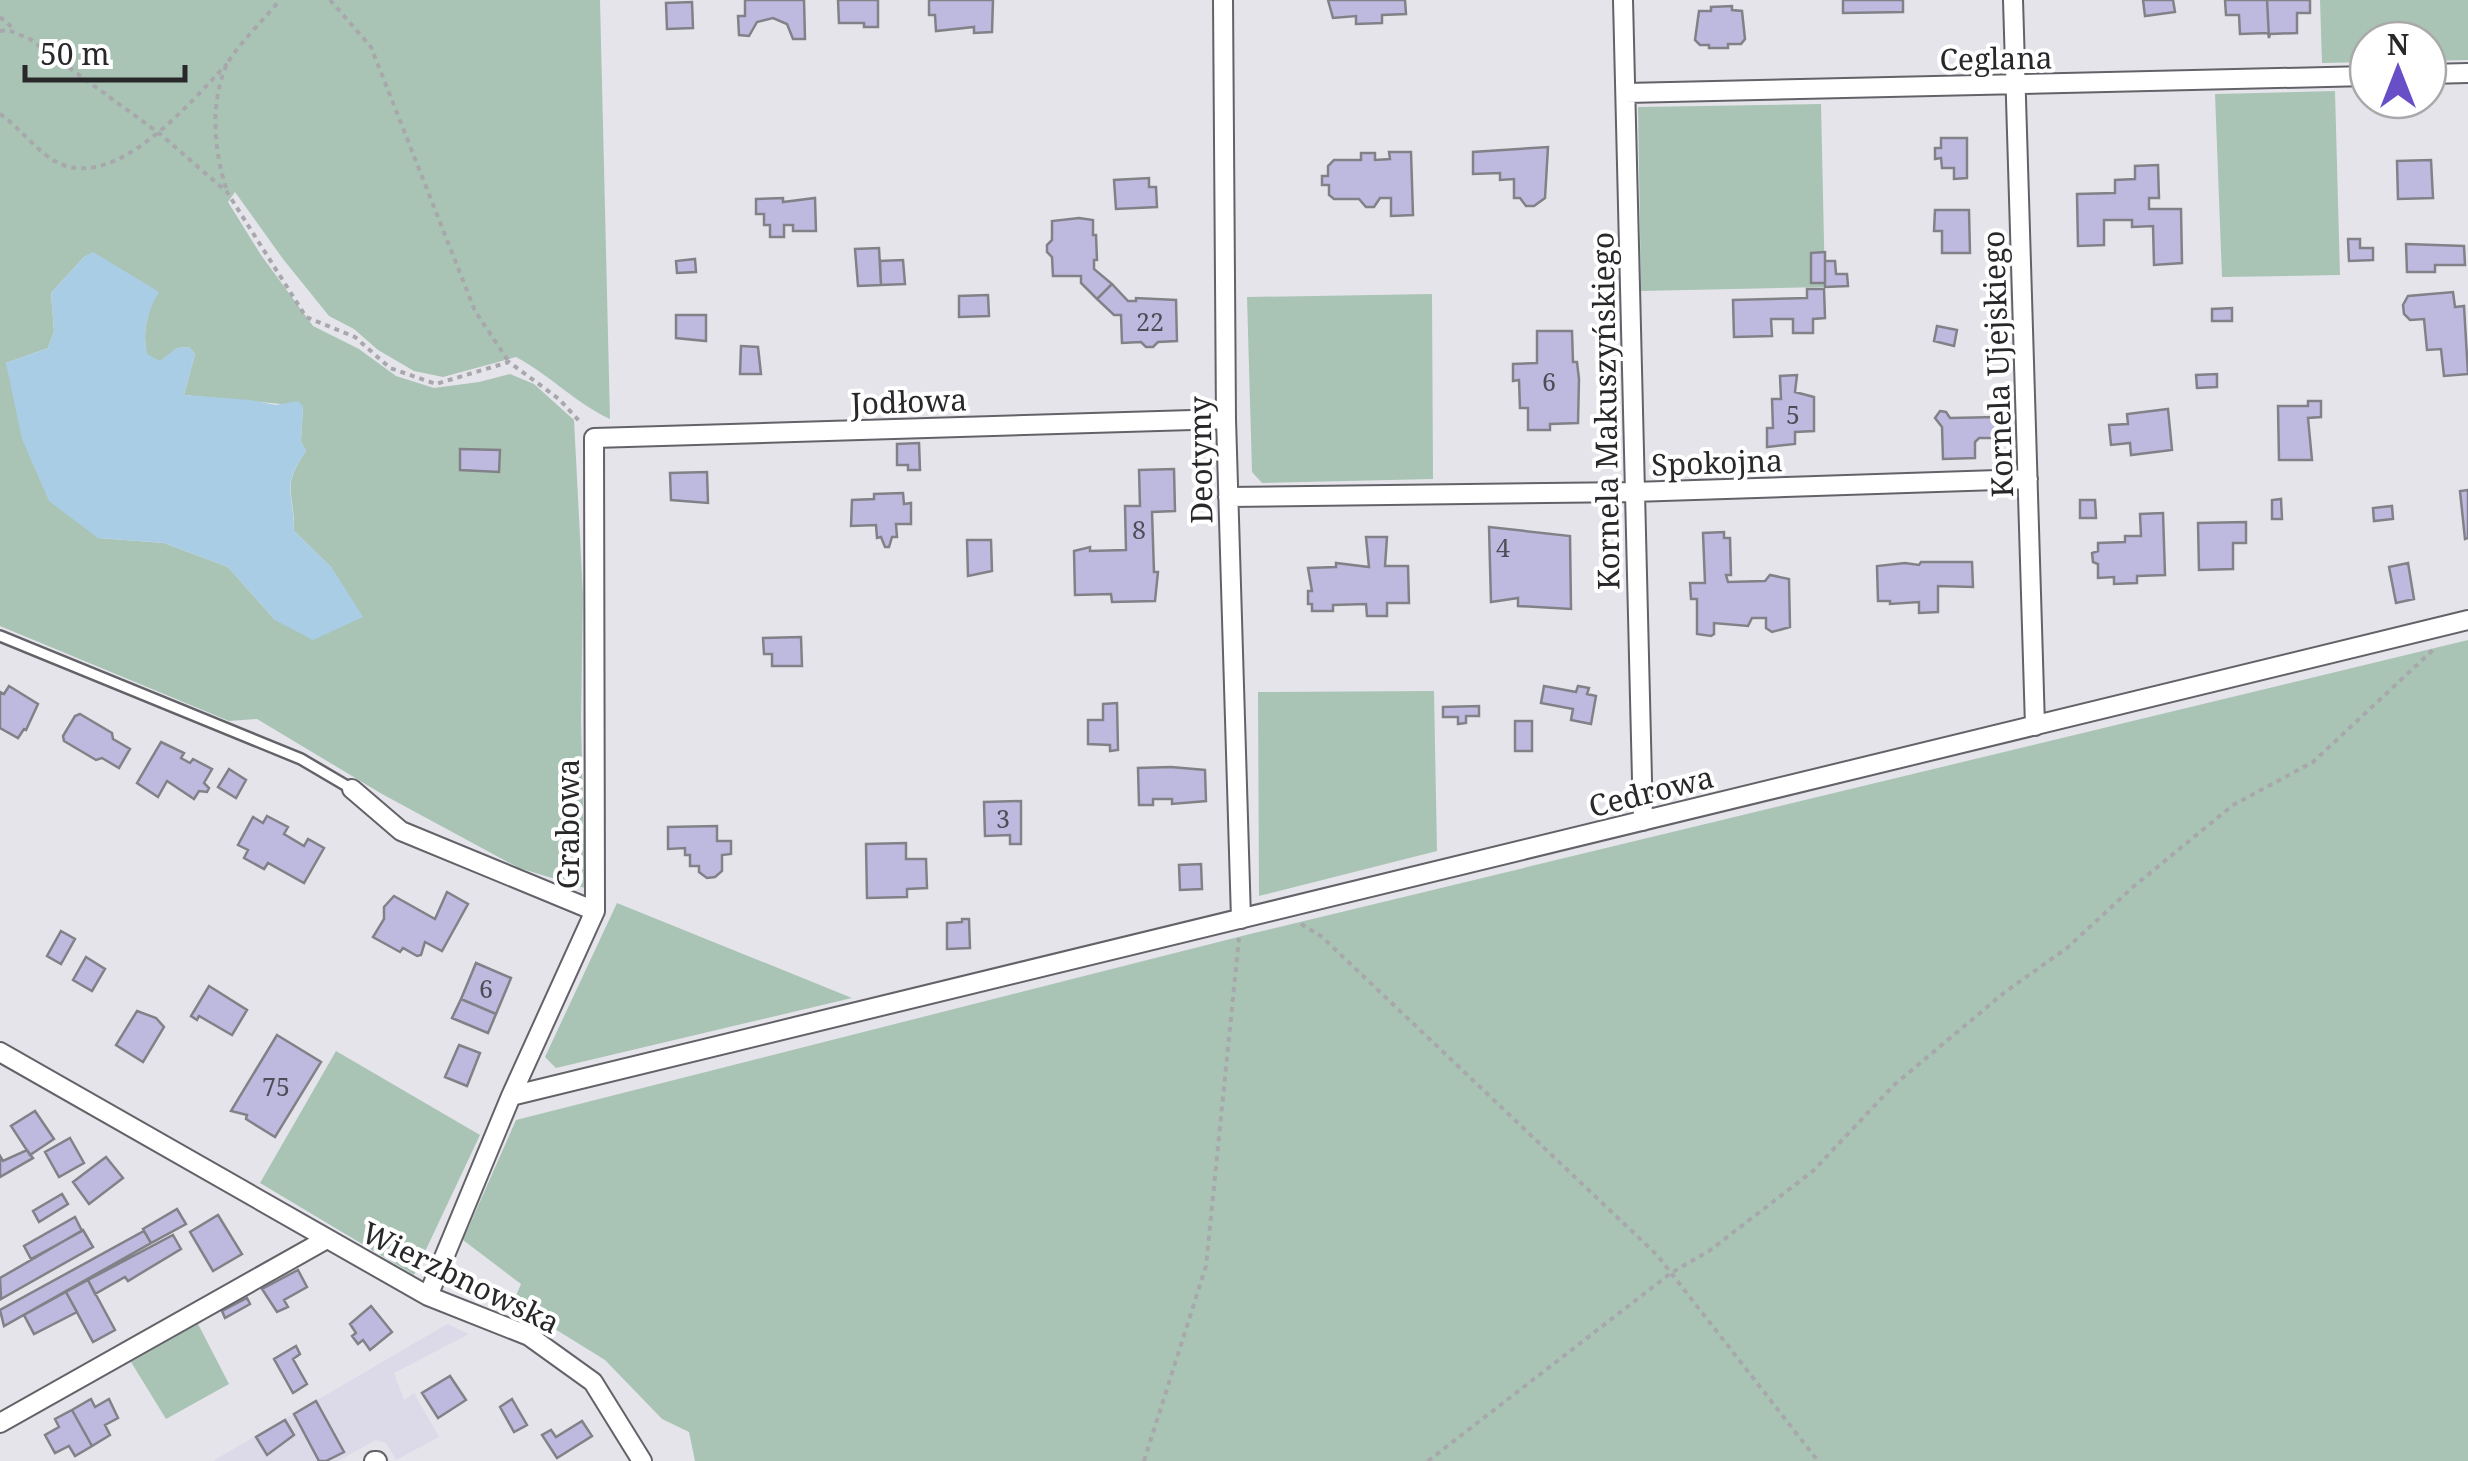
<svg xmlns="http://www.w3.org/2000/svg" width="2468" height="1461" font-family="'Noto Serif',serif">
<style>
.built{fill:#dcdae9}
.green{fill:#a9c4b5;fill-rule:evenodd}
.water{fill:#aacde6}
.building{fill:#bebadf;stroke:#828188;stroke-width:2.5}
.lines{fill:none;stroke-linecap:round;stroke-linejoin:round}
.service-casing{stroke:#626268;stroke-width:14}
.minor-casing{stroke:#626268;stroke-width:22}
.path{stroke:#a8a7ac;stroke-width:4;stroke-dasharray:5 5;stroke-linecap:butt}
.service{stroke:#fff;stroke-width:9}
.minor{stroke:#fff;stroke-width:18}
.labels{text-anchor:middle;dominant-baseline:central;stroke-width:8;stroke-linejoin:round;paint-order:stroke}
.number-label{font-size:25px;fill:#4e4c57}
.street-label{font-size:30px;fill:#28272a;stroke:#fff}
</style>
<rect width="100%" height="100%" fill="#e5e4eb"/>
<path class="built" d="M447 1324 469 1334 394 1373 404 1400 414 1393 439 1437 396 1460 386 1443 376 1440 338 1461H213Z"/>
<path class="green" d="M0 0H600L610 419C574 402 550 375 516 357L443 377 414 371 378 350 354 329 329 316 283 259 235 192 228 202 261 255 313 326 359 349 396 376 434 388 479 382 510 374 534 384 574 420 583 595 581 720 585 888 519 868 382 794 257 719 229 721 0 626ZM93 253 158 292C147 312 142 332 147 355L160 362 177 348 189 347 195 354 184 395 303 406 301 441 306 451C280 489 295 492 294 531L332 568 275 620 228 567 164 543 98 538 6 363 48 348 54 331 51 293 84 257Z
M2320 0H2468V60L2428 61V40H2368V62L2322 63Z
M2335 91 2340 275 2222 277 2215 94Z
M1821 104 1825 287 1641 291 1638 107Z
M1432 294 1433 479 1262 483 1252 472 1247 297Z
M2468 640V1461H695L689 1432 662 1419 605 1360 513 1303 521 1284 463 1240 516 1120 1250 934Z
M1434 691 1437 851 1259 896 1258 692Z
M617 903 852 998 556 1068 545 1057Z
M336 1051 480 1135 414 1275 260 1183Z
M198 1324 229 1384 166 1419 131 1362Z"/>
<path class="water" d="M93 252 159 292C147 312 142 332 147 354L160 361 177 348 189 347 195 354 184 395 250 400 276 405 298 401 303 406 301 441 306 451C280 489 294 492 294 531L332 568 363 617 313 640 275 620 228 567 164 543 98 538 49 501 22 439 6 363 48 348 54 331 51 293 84 257Z"/>
<path class="building" d="M745 0H804L805 39H793L787 24 773 18 757 22 749 36 739 35 738 16H745Z
M838 0H878V27H864V23H839Z
M929 0H993L992 32 974 33V27L936 31 935 15H929Z
M1328 0H1405L1406 14 1382 15V23L1356 24V16L1333 18Z
M1843 0H1903V12L1843 13Z
M2143 0H2173L2175 12 2145 16Z
M2225 0H2267L2269 38 2268 33 2240 34 2239 15H2226Z
M2267 0H2310V13H2297V33L2270 34 2269 38Z
M692 2 693 28 667 29 666 3Z
M1732 6V10L1742 11 1745 39 1741 44H1728V48H1709V45H1700L1695 40 1699 11H1711V7Z
M1941 138H1967V178L1954 179V168H1942L1941 158 1935 159V148H1941Z
M1548 147 1545 198 1534 206H1526L1520 198H1514V179L1500 180V173L1473 174V152Z
M1389 152H1411L1413 215 1391 216V198H1380L1374 207H1366L1359 199H1334L1329 195V185H1322V176H1328V166L1334 160H1361V153H1375V160L1390 159Z
M2431 160 2433 198 2398 199 2397 161Z
M2158 165 2159 198H2149V209H2181L2182 263 2154 265 2153 226 2132 227V220H2104V245L2078 246 2077 194 2115 193V180L2135 179V166Z
M1149 178V187H1156L1157 207 1116 209 1114 180Z
M783 198V202L815 198 816 231H793V225H784V237H770V225H764V214H756V199Z
M1935 210H1969L1970 253H1942V231H1934Z
M1079 218 1093 220V235H1096L1097 260H1094V269L1112 284 1097 299 1081 283V276H1053L1052 257 1047 252V245L1052 240V221Z
M2348 239H2360V248H2373V260L2349 261Z
M2406 244 2464 246 2465 265H2435V272H2407Z
M879 248 881 285 858 286 855 249Z
M1825 252V283H1811V253Z
M695 259 696 272 677 273 676 261Z
M903 260 905 284 881 285 880 261Z
M1825 261H1835L1836 274H1847L1848 286 1825 287Z
M1112 284 1128 301H1136V298L1176 300 1177 341 1158 342 1153 347H1146L1141 342 1122 343 1121 315H1114L1097 299Z
M1807 289H1824L1825 318 1813 319V333H1793V319H1771L1772 336 1734 337 1733 300 1807 298Z
M2453 292 2455 307 2464 306 2468 374 2444 376 2441 349 2427 350 2424 319 2410 320 2404 314 2403 305 2408 296Z
M988 295 989 316 959 317V296Z
M2232 308V321H2212V309Z
M676 315H706V341L676 338Z
M1601 321H1615V335H1601Z
M1937 326 1957 330 1954 346 1934 341Z
M1537 331H1572L1573 362H1577L1579 379 1578 423 1550 424V430H1528V408H1520L1519 380 1513 381V364L1537 363Z
M741 346 758 347 761 374H740Z
M2217 374V387L2197 388 2196 375Z
M1797 375 1795 392 1814 397V431L1795 432V444L1767 447V428H1773L1772 399H1781L1780 376Z
M2308 401H2321V417L2308 418 2312 460H2279L2278 406H2308Z
M2168 409 2172 450 2131 455 2130 443 2111 445 2109 425 2128 424 2127 414Z
M1940 411 1946 412 1950 418 1997 417 1998 438H1979L1975 442V458L1943 459 1942 427 1935 418Z
M919 443 920 470H908V465H897V444Z
M460 449 500 450 499 472 460 470Z
M1174 469 1175 511 1152 512 1154 572H1158L1155 601 1112 602 1111 594 1075 595 1074 551 1090 547V551L1126 550 1125 506H1140L1139 470Z
M707 472 708 503 671 500 670 473Z
M2468 490V538L2465 539 2460 491Z
M903 493 904 504 911 503V524H896L897 537H892L889 547H885L881 537 877 538 876 525 851 526 852 500 874 499V494Z
M2281 499 2282 519H2272V500Z
M2080 500H2095L2096 518H2080Z
M2392 506 2393 519 2374 521 2373 508Z
M2163 513 2165 575 2137 576V583L2114 584V577L2098 578V564L2093 562 2092 553 2098 551V543L2125 542V536H2141L2140 514Z
M2246 522V543H2233V569L2199 570 2198 523Z
M1489 527 1570 536 1571 609 1518 606V598L1491 602Z
M1724 532V538H1730L1731 575H1726L1728 582 1765 581 1770 575 1789 579 1790 627 1772 632 1766 628V618H1752L1748 626 1714 623V634L1711 636 1697 634V599H1691L1690 583H1705L1703 533Z
M1366 537H1387L1385 566H1408L1409 603H1387V616H1367L1366 604 1333 605V611H1312V604H1308V591H1312L1308 568 1336 567V563L1369 567Z
M967 540H991L992 571 968 576Z
M1921 562H1972L1973 587 1938 586V612L1919 613V602L1890 604V601H1878L1877 566 1905 563 1919 565Z
M2408 563 2414 599 2396 603 2389 567Z
M801 637 802 666H772V654H764L763 638Z
M9 686 38 704 26 730 24 729 18 738 0 728V692L4 694Z
M1544 686 1576 692 1578 686 1589 688 1587 694 1596 696 1591 724 1571 720 1573 709 1541 703Z
M1117 703 1118 750 1110 751V745L1088 744V720H1103V704Z
M1479 706V716H1466V723L1458 724V717H1443V707Z
M80 714 112 733 113 739 130 749 119 768 102 758 96 760 64 741 63 736 75 716Z
M1515 721H1532V751H1515Z
M161 742 184 753 181 758 190 763 193 759 212 769 204 783 209 788 207 792 199 791 194 799 167 781 158 797 137 783Z
M1171 767 1205 770 1206 801 1172 804V799H1153V805H1139L1138 768Z
M229 769 246 780 236 798 218 787Z
M1021 801V844H1010V835L985 836 984 802Z
M267 816 288 827 284 834 304 846 308 839 324 848 304 883 268 863 264 869 244 858 248 850 238 845 253 817 263 823Z
M717 826V841H731V854L722 855V871L715 877 707 878 699 872V866H690V855H685V848L668 849V827Z
M906 843V859H926L927 888 907 889V897L867 898 866 844Z
M1201 864 1202 889 1180 890 1179 865Z
M447 892 468 904 442 951 425 942 421 955 417 956 403 948 400 952 373 937 384 919V907L394 896 435 919Z
M962 919H969L970 948 947 949V923L962 922Z
M61 931 75 939 61 964 47 956Z
M86 957 105 969 92 991 73 980Z
M476 963 511 978 496 1014 461 999Z
M209 986 247 1010 232 1035 199 1016 197 1020 191 1016Z
M461 999 496 1014 488 1033 452 1018Z
M137 1011 156 1018 164 1027 143 1062 116 1045Z
M277 1035 321 1062 275 1137 246 1119 247 1115 231 1111Z
M459 1045 480 1053 467 1086 445 1077Z
M35 1111 54 1139 30 1155 11 1126Z
M70 1138 84 1163 59 1177 45 1152Z
M27 1150 33 1158 0 1177V1156L3 1161Z
M106 1157 123 1178 89 1204 73 1182Z
M62 1194 68 1204 39 1222 33 1211Z
M177 1209 186 1224 151 1243 143 1229Z
M218 1215 242 1254 213 1271 190 1232Z
M75 1217 82 1231 31 1259 24 1246Z
M83 1230 93 1247 1 1299 0 1278Z
M144 1231 151 1243 4 1326 0 1310Z
M173 1235 181 1249 128 1281 125 1277 95 1294 88 1280Z
M298 1270 307 1287 284 1300 288 1307 277 1312 262 1289Z
M88 1280 115 1330 93 1342 66 1292Z
M66 1292 77 1312 34 1334 24 1315Z
M247 1298 250 1304 225 1318 222 1311Z
M371 1306 392 1332 370 1350 363 1340 358 1344 352 1336 356 1333 350 1324Z
M296 1346 300 1354 293 1359 307 1384 293 1393 274 1359Z
M450 1376 466 1400 438 1418 422 1393Z
M91 1399 95 1407 109 1399 118 1418 105 1425 110 1435 92 1446 72 1410Z
M512 1399 527 1425 514 1432 500 1407Z
M316 1401 344 1452 326 1461H319L294 1414Z
M72 1410 92 1446 75 1456 69 1446 55 1453 45 1435 59 1427 55 1419Z
M285 1420 294 1435 267 1455 256 1437Z
M582 1421 592 1436 557 1458 542 1435 551 1430 556 1437Z"/>
<g class="lines">
<g class="service-casing">
<path id="service" d="M0 636 301 759 352 789"/>
</g>
<g class="minor-casing">
<path id="minor" d="M1223 0 1226 419 1241 919
M1623 0 1643 821
M2013 0 2035 726
M2428 74 2468 73
M1626 93 2368 76
M1228 497 1633 492 2028 479
M352 789 401 831 595 911
M0 1052 428 1296 529 1336 593 1382 642 1461
M511 1096 2468 620
M428 1296 511 1096 595 911 594 438 1226 419
M0 1423 325 1240
M374 1461H377"/>
</g>
<path class="path" d="M330 0 371 47 475 311 509 362
M0 17 15 30
M0 31 8 30 30 39 160 134 227 192 306 317 355 337 390 368 436 384 509 362 559 399 582 424
M0 114C19 127 34 148 53 160 113 197 191 101 227 64
M226 188C214 150 210 104 226 66 233 50 267 16 280 0
M1301 924 1321 936 1657 1255 1818 1461
M1144 1461 1206 1266 1239 938
M1428 1461 1671 1273 1709 1251 1813 1171 1894 1085 2005 992 2067 948 2133 887 2233 805 2313 762 2435 648"/>
<use href="#service" class="service"/>
<use href="#minor" class="minor"/>
</g>
<g class="labels">
<g class="number-label">
<text x="1150" y="321">22</text>
<text x="1549" y="381">6</text>
<text x="1793" y="414">5</text>
<text x="1139" y="529">8</text>
<text x="1503" y="547">4</text>
<text x="1003" y="818">3</text>
<text x="486" y="988">6</text>
<text x="276" y="1086">75</text>
</g>
<g class="street-label">
<text transform="translate(1996 58) rotate(-1)">Ceglana</text>
<text transform="translate(1997 364) rotate(-92)">Kornela Ujejskiego</text>
<text transform="translate(909 401) rotate(-2)">Jodłowa</text>
<text transform="translate(1605 411) rotate(-91)">Kornela Makuszyńskiego</text>
<text transform="translate(1200 460) rotate(-91)">Deotymy</text>
<text transform="translate(1717 462) rotate(-2)">Spokojna</text>
<text transform="translate(1651 791) rotate(-14)">Cedrowa</text>
<text transform="translate(567 824) rotate(-90)">Grabowa</text>
<text transform="translate(461 1277) rotate(26)">Wierzbnowska</text>
</g>
</g>
<g transform="translate(2398 70)"><circle r="48" fill="#ffffff" stroke="#a9a9aa" stroke-width="2.5"/>
<path d="M0-8L18 38L0 25L-18 38Z" fill="#684fc8"/>
<text y="-15" font-size="28" font-weight="bold" text-anchor="middle" fill="#28272a">N</text>
</g>
<path d="M25 65v15h160v-15" fill="none" stroke="#28272a" stroke-width="5"/>
<text x="40" y="65" font-size="30" fill="#28272a" stroke="#ffffff" stroke-width="8" paint-order="stroke">50 m</text>
</svg>
